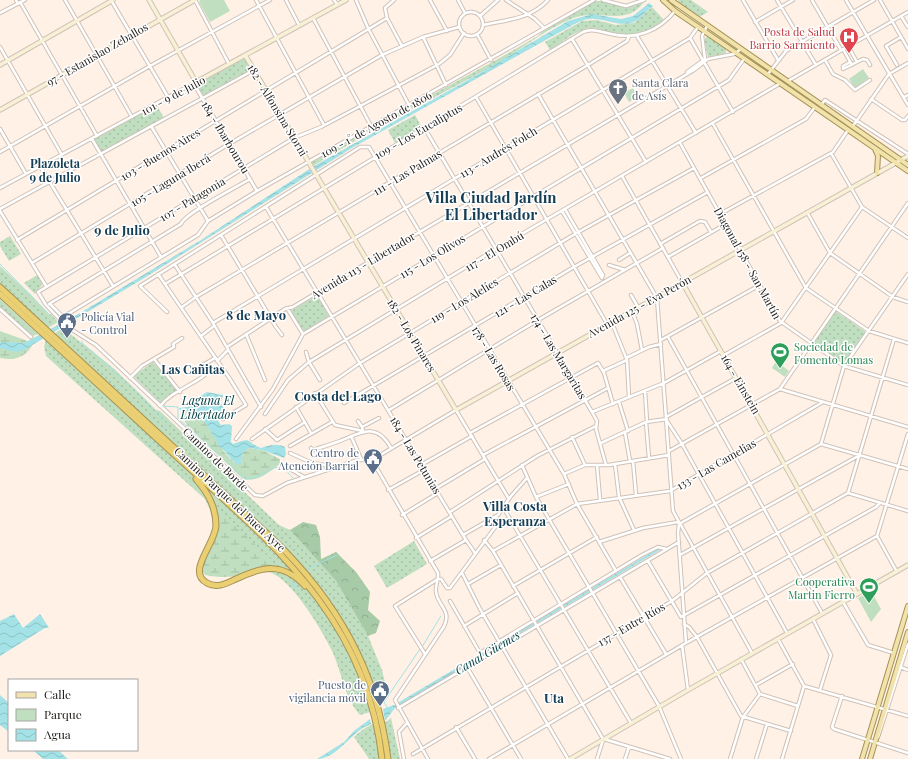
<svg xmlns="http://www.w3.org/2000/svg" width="908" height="759" font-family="'Playfair Display',serif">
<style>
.green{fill:url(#green-dots)}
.forest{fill:url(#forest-crowns)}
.wetland{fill:url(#wetland-marsh)}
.pitch{fill:#c0dfc0}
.water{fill:url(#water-waves)}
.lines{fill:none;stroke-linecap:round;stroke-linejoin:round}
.stream{stroke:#a3e2e6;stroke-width:1}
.street-casing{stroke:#cfc2b8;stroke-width:4.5}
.secondary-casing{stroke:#cfc2b8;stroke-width:5.5}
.primary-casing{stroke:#a59255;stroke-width:6}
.highway-casing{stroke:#a59255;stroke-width:7}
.street{stroke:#fff;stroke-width:2.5}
.secondary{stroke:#f9f1d5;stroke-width:3.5}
.primary{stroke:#f2e2ab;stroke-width:4}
.highway{stroke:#eacf73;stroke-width:5}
.labels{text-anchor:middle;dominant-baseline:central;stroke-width:3;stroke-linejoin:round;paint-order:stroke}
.health-label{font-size:11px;fill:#be3a42;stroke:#fff;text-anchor:end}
.street-label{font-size:11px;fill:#25201c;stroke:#fff}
.worship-label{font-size:11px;fill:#5b616d;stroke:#fff;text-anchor:start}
.service-label{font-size:11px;fill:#4e5e75;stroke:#fff;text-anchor:end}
.leisure-label{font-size:11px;fill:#27864d;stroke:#fff;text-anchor:start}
.neighbourhood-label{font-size:12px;font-weight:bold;fill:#153d54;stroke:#fff}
.water-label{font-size:12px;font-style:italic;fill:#044144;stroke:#fff}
.quarter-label{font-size:13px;font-weight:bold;fill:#153d54;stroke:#fff}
.district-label{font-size:15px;font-weight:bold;fill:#153d54;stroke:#fff}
</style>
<defs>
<pattern id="green-dots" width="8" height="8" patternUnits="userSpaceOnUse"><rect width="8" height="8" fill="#c0dfc0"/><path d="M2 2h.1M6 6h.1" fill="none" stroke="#a5bfa4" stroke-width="1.8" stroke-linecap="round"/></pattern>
<pattern id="forest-crowns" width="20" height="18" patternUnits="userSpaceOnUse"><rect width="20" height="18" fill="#a7cba7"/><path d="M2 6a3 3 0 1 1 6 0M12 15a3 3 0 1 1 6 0" fill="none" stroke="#90ae8f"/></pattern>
<pattern id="wetland-marsh" width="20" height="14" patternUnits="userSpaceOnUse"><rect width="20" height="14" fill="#c0dfc0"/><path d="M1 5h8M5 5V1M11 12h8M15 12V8" fill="none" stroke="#a5bfa4"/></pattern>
<pattern id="water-waves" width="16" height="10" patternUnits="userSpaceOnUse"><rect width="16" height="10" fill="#a3e2e6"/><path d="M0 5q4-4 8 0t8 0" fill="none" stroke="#8cc2c5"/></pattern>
</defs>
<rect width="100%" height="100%" fill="#fff1e6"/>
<path class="green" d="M678 0H691L708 12 699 17 689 9 681 6Z
M595 1H602L626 8 644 2C624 29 600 6 571 19 544 30 521 50 496 64 435 98 372 129 313 166L311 163 367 130 496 60 538 36 545 29Z
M652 7 664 20C652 30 635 37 618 35 609 34 600 28 591 28 577 29 561 43 550 50L545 42 582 21 596 20 616 25 634 23Z
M707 36 726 49V53L708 57 704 40Z
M245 57 252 69 203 96 196 84Z
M773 74 882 148 891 156 781 81Z
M156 104 164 118 100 153 92 139Z
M415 115 422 128 395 143 388 130Z
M10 236 21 254 9 261 0 246V242Z
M0 266 32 296 49 315 51 314 58 322 48 328 0 284Z
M37 275 43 284 35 294 24 283Z
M317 295 329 316 303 332 291 311Z
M0 299 38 334 33 336 0 307Z
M834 310 866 332 844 365 811 342Z
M63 328 113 368 156 410 160 411 279 525 290 530 336 581 368 636 382 670 388 695 377 710 360 715C344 697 342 672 332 651 322 630 291 578 269 572V568L214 510 211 518V512L205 499 46 356 44 347 46 339Z
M153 362 179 391 161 403 133 376Z
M414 541 427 564 387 588 374 566Z
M391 718 400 759H369L354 737C363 729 374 720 386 722Z"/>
<path class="forest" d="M303 522 316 525 320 537 321 559 336 552 356 572 370 592 368 610 380 621 376 633 368 636 336 581 290 530Z"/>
<path class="wetland" d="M0 331 25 340 32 346C24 358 14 361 0 358Z
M182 412 205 422 225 453 235 463H241L243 452 249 448 262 450 280 459V464C268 472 258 483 243 479L187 425 181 414Z
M214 509 219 511 270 558 269 568C246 575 230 580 205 575L199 567 214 539Z"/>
<path class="pitch" d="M200 0H224L230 11 210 22 199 2Z
M863 69 869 78 855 88 849 79Z
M633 88 638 97 629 102 624 93Z
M776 361 789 371 785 377 772 368Z
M871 591 881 609 871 622 858 598Z"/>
<path class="water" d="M649 3 653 6C647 10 642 17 636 21 623 28 609 20 595 19 586 18 579 22 571 26L352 148 146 277 24 350 16 352 0 348V342L24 343 80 313 201 240 314 166 475 76 568 21 592 14 621 19 633 16Z
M207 392 223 395 221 402 224 409 217 419 221 425 229 424 232 426 231 442 233 444C254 437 244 441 261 448 269 445 277 443 285 447L286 454 284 458 262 450 249 448 243 452 241 463 238 465C230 460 225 449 218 446V443L205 422 180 410 179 408 194 406 196 399Z
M659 548 660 550 395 708 385 721 383 709 394 705Z
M14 614 23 628 40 614 49 628H45L0 656V621Z
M0 695 9 703V732L0 725Z
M370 719 371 724C352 730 338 759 317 759L344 742 354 731Z
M33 750H58L68 759H43Z"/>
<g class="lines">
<path class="stream" d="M0 264 50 315
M82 341V343C113 368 142 394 168 425L161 432
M164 406 178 407V418L244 478C259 482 273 463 283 468 287 470 289 475 293 478
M148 446 154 441
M308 569 337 555
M294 589 295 580
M422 647 441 616
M388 709 384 702 420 649"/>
<g class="street-casing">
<path id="street" d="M16 0 18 4
M65 0 132 117
M111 0 168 97
M195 0 229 64
M256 0 324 125
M286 0 299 25
M334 0 337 4
M356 0 368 28 409 105
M430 0 447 31
M458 0 465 13
M506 0 535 19 544 28
M603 0 626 6 644 0
M743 0 778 60
M777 0 816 65
M812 0 841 50
M846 0 908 105
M880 0 908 49
M20 2 97 136
M459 24a12 12 0 1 1 24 0a12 12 0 1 1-24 0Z
M0 13 25 0
M480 16 498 0
M901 16 908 27
M313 18 371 126
M387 18 402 46
M755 22 793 0
M483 25C506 20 531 19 548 0
M477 34 491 60
M637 36 696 133
M423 37 446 85
M690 38 733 112
M572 39 646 162
M848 46 857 62
M0 47 62 155
M843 49 852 65
M825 60 833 74 845 80 855 90 870 80
M850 62 843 66V69L863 59 867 60 870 65
M897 65 886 46 901 37
M687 72 705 59 702 36 707 26
M768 74 786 51 874 0
M788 81 908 12
M194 84 257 191
M538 94 657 298 673 511 752 653
M476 97 607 324
M904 97 908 95
M871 99 902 120H905L908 116
M821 105 825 100 908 154
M713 124 806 288 869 331 908 343
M151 126 208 221
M853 126 889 74 908 63
M424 127 592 412 597 421 596 429 606 465
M0 129 26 174
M92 139 161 257
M680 143 780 321 844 366 908 385
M0 152 150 66 270 0
M831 153 862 207 908 238
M40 166 113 286
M622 176 682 282
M701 178 806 119 815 107
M0 188 196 82
M266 207 466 540 475 553
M0 209 254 70
M0 211 46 286
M562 211 602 278 603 275 565 209
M807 212 830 253 893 297 908 302
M720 214 833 152 848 130
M221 235 276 327 282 335
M17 240 387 18 385 8 394 0
M660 244 700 221 705 222 711 232
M668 257 726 224
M619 260 630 253
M32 263 229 144 382 55 423 37 459 27
M175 265 213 323 261 407
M609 265 625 270
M158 274 230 379 246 405 223 419
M165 284 583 32C592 28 602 32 611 34 636 40 659 31 675 11
M631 295 638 307
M49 304 181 224C185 213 237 187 250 179
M50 304 63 317 198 235 208 221 257 191 594 0
M182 307 196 297 588 65 627 41 629 36
M287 308 303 334
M0 309 31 337
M632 311 637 324 642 350
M167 312 140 286 360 147H369L564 474 577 504 616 571
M213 323 690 38 698 27
M612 323 627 360 629 397
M246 334 265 380
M201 336 214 326
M668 337 822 613
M661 340 760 285
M227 347 285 309 293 307 318 292 694 70 708 59 734 54 741 49
M306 352 309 362 320 380
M724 355 781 323 862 207
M626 358 649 347 661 344
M154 359 180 392
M217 361 228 350
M603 371 627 360
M130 378 142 366 174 347 173 344 182 338
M780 389 908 427
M645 391 647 422
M315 393 335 425 363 431 362 427 379 418
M619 402 628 431
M344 403 574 267 708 192
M160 406C171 392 191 386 205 375L201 366 215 358
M296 407 311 433
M389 410 538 320 663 248
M592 412 664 383 721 351
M265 414 288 380 309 362 496 249 781 83
M666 417 736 378
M358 421 362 427
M667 421 682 444 787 633
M646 422 649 458
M265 429 277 440 305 422
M470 433 598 363 604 373 613 404
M625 433 630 461
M351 436 361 459
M572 437 585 465
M236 439 273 389 303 334 729 80 744 59
M252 439 360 363 575 234 694 168
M601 443 646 422 667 419
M821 444 844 366 908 274
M821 444 908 469
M290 446 332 422
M311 448 313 450C322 447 332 444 340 441 362 432 377 422 391 448
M669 451 780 389 908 203
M290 453 312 463 325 465 329 469
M483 455 608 388
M372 460H358L287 483 263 496 255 495 96 345 66 326 46 305 38 292 294 138 321 127 439 64 450 55 464 33
M372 460 438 573C439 579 435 585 436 592 438 607 453 610 443 628L395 700 428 759
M372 460 456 410 509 499
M633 461 636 495
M615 464 619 497 634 530
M421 465 472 436
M522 465 536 497 659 706 681 759
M597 465 600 499
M288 468 304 477
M564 474 585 465H609L669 455
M435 489 485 459
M388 490 424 470
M848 493 894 339
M848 493 908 511
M536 497 569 484
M503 507 631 723
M450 512 537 456 596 426
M402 515 438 493
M679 524 821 444
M679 524 678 533 686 643
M463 535 498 515 511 496 527 478
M877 536 908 434
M877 536 897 572
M416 538 452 516
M484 540 493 551 603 739
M599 542 643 528 678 522
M493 551 577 504 670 491 823 402
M680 555 860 455
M430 561 466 540
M648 561 681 617
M462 573 480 609 568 759
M620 577 666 654
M438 579H441L447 588H450L499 522 496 516
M468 584 501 565
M513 586 597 537
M450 601 480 653 642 555 658 547 666 549
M843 602 868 645 894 653
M681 617 876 507 880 503
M813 619 831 655 820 690
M684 624 689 627 697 637 741 716 791 731
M464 626 518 593
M778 639 804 686 908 716
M682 645 688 690
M425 654 395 606 438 579
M741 659 760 694 798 706
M467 667 521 759
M900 667 908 670
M756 685 793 664
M842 696 832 727 834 729 908 753
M398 708 679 542
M456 727 475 759
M878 737 908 644
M604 739 670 759
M413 754 672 601 707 573 848 493
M404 759 399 732 407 723
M489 759 686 643 877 536
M597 759 603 740
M625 759 629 747
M730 759 743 717 760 694
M756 759 767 724
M782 759 804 686"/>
</g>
<g class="secondary-casing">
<path id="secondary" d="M149 0 196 82 346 0
M245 55 456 410 908 156
M0 65 113 0
M0 110 195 0
M682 282 857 594
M570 759 688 690 908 565"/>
</g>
<g class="primary-casing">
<path id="primary" d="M663 0 675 11 908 171
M671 0 908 165
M875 149 878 156 877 173
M862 759 908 606
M870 759 908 632"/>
</g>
<g class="highway-casing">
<path id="highway" d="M0 287 273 539C336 600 377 670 388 759
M0 294C56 345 111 396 166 447 266 539 366 613 382 759
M196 479C208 493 216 507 216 526 215 544 186 572 207 583 217 589 227 583 236 579 263 566 283 562 305 586"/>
</g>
<use href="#street" class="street"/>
<use href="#secondary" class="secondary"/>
<use href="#primary" class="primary"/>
<use href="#highway" class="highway"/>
</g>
<defs>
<g id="hospital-pin" transform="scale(1)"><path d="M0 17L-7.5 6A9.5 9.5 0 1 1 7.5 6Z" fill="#e0444e" stroke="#fff"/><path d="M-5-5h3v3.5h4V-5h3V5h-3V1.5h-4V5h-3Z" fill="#fff"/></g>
<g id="church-pin" transform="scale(1)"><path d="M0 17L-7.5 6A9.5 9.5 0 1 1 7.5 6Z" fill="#6b7280" stroke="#fff"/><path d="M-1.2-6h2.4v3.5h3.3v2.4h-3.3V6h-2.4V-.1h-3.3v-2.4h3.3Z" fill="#fff"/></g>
<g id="civic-pin" transform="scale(1)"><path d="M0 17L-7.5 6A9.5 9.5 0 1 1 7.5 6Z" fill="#5c6f8a" stroke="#fff"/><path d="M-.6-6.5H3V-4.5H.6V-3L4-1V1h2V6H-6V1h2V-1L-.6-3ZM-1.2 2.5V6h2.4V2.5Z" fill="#fff"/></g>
<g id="stadium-pin" transform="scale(1)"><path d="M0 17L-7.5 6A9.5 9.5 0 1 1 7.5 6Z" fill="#2e9e5b" stroke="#fff"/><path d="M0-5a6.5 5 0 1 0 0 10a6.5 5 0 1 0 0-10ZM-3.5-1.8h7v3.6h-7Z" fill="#fff"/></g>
</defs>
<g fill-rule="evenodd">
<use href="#hospital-pin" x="849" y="37"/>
<use href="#church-pin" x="618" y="88"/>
<use href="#civic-pin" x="67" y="322"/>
<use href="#stadium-pin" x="780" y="352"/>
<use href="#civic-pin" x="373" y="458"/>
<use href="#stadium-pin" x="869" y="587"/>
<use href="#civic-pin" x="380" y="690"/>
</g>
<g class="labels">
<g class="health-label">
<text x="835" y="31">Posta de Salud<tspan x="835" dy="13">Barrio Sarmiento</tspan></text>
</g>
<g class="street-label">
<text transform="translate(97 54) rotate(-30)">97 - Estanislao Zeballos</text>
<text transform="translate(173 95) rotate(-28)">101 - 9 de Julio</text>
<text transform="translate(278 110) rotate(59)">182 - Alfonsina Storni</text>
<text transform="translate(376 124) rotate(-29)">109 - 1° de Agosto de 1806</text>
<text transform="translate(418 131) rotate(-30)">109 - Los Eucaliptus</text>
<text transform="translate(226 137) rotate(59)">184 - Ibarbourou</text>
<text transform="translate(498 152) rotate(-31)">113 - Andrés Folch</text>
<text transform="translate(160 154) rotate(-31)">103 - Buenos Aires</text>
<text transform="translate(407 172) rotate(-31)">111 - Las Palmas</text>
<text transform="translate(170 180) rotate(-31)">105 - Laguna Iberá</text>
<text transform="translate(192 199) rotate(-31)">107 - Patagonia</text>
<text transform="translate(494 251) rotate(-31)">117 - El Ombú</text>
<text transform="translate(432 256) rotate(-31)">115 - Los Olivos</text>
<text transform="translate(748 263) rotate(61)">Diagonal 158 - San Martín</text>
<text transform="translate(363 265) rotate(-31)">Avenida 113 - Libertador</text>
<text transform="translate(525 296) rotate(-31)">121 - Las Calas</text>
<text transform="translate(464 300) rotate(-31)">119 - Los Alelíes</text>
<text transform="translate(639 306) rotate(-29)">Avenida 125 - Eva Perón</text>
<text transform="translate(412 335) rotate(59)">182 - Los Pinares</text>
<text transform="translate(559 356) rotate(59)">174 - Las Margaritas</text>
<text transform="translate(494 358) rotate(59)">178 - Las Rosas</text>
<text transform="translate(741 384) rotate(60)">164 - Einstein</text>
<text transform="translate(416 455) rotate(59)">184 - Las Petunias</text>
<text transform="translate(216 459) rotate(44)">Camino de Borde</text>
<text transform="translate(716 464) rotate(-30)">133 - Las Camelias</text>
<text transform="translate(230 499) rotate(43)">Camino Parque del Buen Ayre</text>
<text transform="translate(631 624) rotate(-30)">137 - Entre Ríos</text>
</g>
<g class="worship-label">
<text x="632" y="82">Santa Clara<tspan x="632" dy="13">de Asís</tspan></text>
</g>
<g class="service-label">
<text x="81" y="316" text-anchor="start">Policía Vial<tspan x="81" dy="13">- Control</tspan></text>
<text x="359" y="452">Centro de<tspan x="359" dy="13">Atención Barrial</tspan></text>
<text x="366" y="684">Puesto de<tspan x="366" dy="13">vigilancia móvil</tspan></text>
</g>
<g class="leisure-label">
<text x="794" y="346">Sociedad de<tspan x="794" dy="13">Fomento Lomas</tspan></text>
<text x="855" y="581" text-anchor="end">Cooperativa<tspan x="855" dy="13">Martin Fierro</tspan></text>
</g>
<g class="neighbourhood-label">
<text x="55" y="163">Plazoleta<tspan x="55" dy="14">9 de Julio</tspan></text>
<text x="193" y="369">Las Cañitas</text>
</g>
<g class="water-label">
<text x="208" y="400">Laguna El<tspan x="208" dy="14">Libertador</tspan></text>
<text transform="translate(487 652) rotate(-31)">Canal Güemes</text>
</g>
<g class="quarter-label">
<text x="122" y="229">9 de Julio</text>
<text x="256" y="314">8 de Mayo</text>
<text x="338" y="395">Costa del Lago</text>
<text x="515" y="505">Villa Costa<tspan x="515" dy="15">Esperanza</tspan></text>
<text x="554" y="697">Uta</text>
</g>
<g class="district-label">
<text x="491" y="197">Villa Ciudad Jardín<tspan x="491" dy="17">El Libertador</tspan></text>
</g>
</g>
<rect x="8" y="679" width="130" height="72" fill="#ffffff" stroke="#a8a6a4"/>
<rect x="16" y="692" width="20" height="6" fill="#f2e2ab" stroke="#a8a6a4"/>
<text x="44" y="699" font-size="12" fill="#25201c">Calle</text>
<rect x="16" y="709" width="20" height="12" fill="#c0dfc0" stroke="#a8a6a4"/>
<text x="44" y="719" font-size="12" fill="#25201c">Parque</text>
<rect x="16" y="729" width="20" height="12" fill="url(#water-waves)" stroke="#a8a6a4"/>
<text x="44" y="739" font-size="12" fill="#25201c">Agua</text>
</svg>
